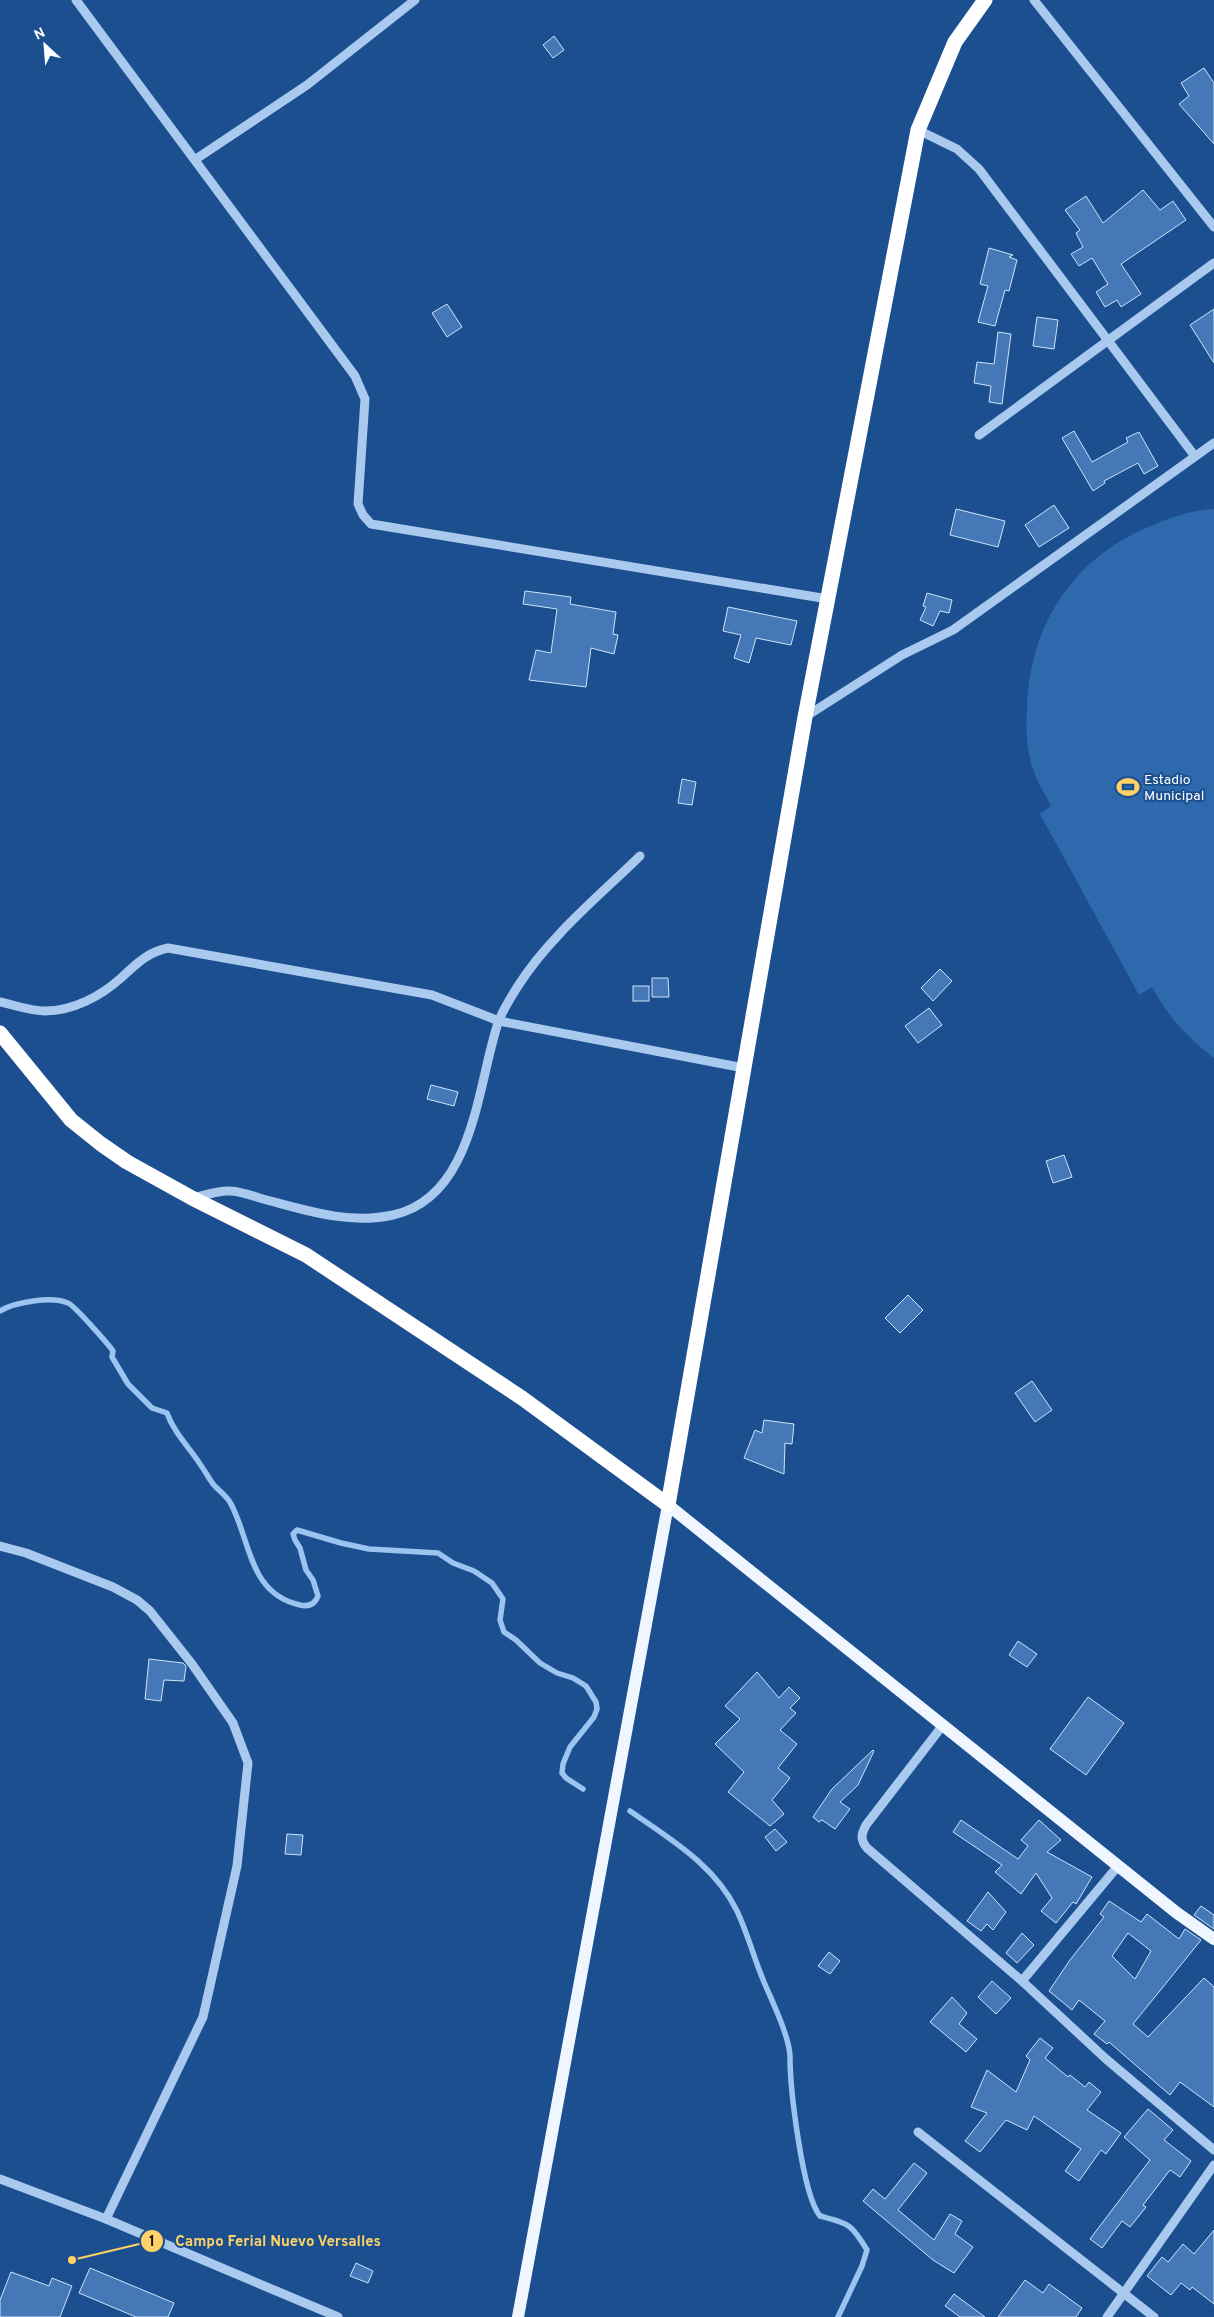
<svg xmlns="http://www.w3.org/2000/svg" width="1214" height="2317" viewBox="0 0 1214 2317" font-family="Overpass,sans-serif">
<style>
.green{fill:#2e69ad}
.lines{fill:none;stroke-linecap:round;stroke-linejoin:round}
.stream{stroke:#9cc4f0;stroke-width:5.5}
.building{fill:#4478b7;stroke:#cfe3fa;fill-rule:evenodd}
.minor{stroke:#a9c9ee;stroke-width:9}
.major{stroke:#f0f6ff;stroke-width:12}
.highway{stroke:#fff;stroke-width:15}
.labels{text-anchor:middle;stroke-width:4;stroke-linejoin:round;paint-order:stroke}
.poi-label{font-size:14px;fill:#fff;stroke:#1b4f8f;text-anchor:start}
.leader{fill:none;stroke:#ffd166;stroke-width:2}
.callout-dot{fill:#ffd166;stroke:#1b4f8f;stroke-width:2}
.mark-label{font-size:15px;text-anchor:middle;font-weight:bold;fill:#111}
.callout-label{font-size:15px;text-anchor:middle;font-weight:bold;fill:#ffd166;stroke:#1b4f8f;stroke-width:4;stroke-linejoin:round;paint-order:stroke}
</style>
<rect width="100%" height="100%" fill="#1b4f8f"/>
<path class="green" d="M1214,509V1058C1186,1036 1169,1018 1152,987L1139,995L1040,814L1051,806C1045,794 1037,782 1033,769C1026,751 1026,727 1027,708C1030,626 1071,560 1148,527C1169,518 1191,510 1214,509Z"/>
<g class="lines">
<g class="stream">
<path d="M0,1311C15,1302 51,1296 68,1303C74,1305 108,1344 113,1351L112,1357L128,1384L152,1408L167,1413C174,1433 189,1447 200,1464C205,1471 208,1477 213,1484C218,1490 227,1496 231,1504C251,1542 249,1594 300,1605C309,1607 315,1604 318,1596L313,1580L306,1570L300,1548L295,1540L293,1534L297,1530L341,1543L369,1549L438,1553L453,1563L474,1571L492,1583L503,1599L500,1620L504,1632L516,1640L540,1663L557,1673L573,1678L586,1686L596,1702L597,1709L594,1717L570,1747L563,1764L562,1773L566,1778L583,1789"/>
<path d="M630,1811C670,1839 715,1865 737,1911C748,1934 754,1959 764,1982C772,2001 790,2038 790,2057C790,2087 802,2194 820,2216C849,2224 851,2223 867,2250L862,2266L838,2317"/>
</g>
</g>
<g class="building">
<polygon points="554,36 564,50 553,58 543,45"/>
<polygon points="1204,68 1214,83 1214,144 1179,104 1189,96 1181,83"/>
<polygon points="1143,190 1160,210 1173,201 1186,220 1121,264 1141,294 1121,307 1117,300 1105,307 1096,292 1108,284 1092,258 1079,266 1071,254 1083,247 1076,233 1080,230 1065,210 1086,196 1103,223"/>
<polygon points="989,248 1013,255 1009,257 1017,260 1009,291 1005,290 995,326 978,322 988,286 980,284"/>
<polygon points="447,304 462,327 447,337 432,313"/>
<polygon points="1214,309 1214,363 1190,325"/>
<polygon points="1037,317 1058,320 1054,349 1033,346"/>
<polygon points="998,332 1011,334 1002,404 989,402 991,386 974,383 977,362 994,364"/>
<polygon points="1074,431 1092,462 1128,442 1126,438 1139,432 1158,466 1144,474 1138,463 1104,481 1105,483 1093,491 1062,438"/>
<polygon points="1054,505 1069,528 1039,547 1025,525"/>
<polygon points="956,509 1005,521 998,547 950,535"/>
<polygon points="525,591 571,597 570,604 616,612 613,634 618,635 614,654 591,648 586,687 529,680 536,650 551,653 557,609 523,604"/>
<polygon points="927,593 952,600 949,613 940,611 933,626 920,620 926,607 923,606"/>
<polygon points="728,607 797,621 791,645 756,638 749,663 734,658 741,635 723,631"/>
<polygon points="682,779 696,782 692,805 678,803"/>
<polygon points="940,969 952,981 933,1001 921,988"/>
<polygon points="652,978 668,978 669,997 652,997"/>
<rect x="633" y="986" width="16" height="15"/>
<polygon points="929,1008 942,1025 918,1043 905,1026"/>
<polygon points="431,1085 458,1092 454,1106 427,1099"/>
<polygon points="1064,1155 1072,1177 1053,1183 1046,1161"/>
<polygon points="908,1295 923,1310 900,1333 885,1318"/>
<polygon points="1032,1381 1052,1410 1035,1422 1015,1393"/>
<polygon points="764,1420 794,1424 792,1444 785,1443 784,1474 744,1458 755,1430 762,1433"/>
<polygon points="1018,1641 1037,1654 1027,1667 1009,1655"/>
<polygon points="149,1659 183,1663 186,1666 184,1681 164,1680 161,1701 145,1699"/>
<polygon points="757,1672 779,1698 789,1687 800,1698 790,1708 796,1713 780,1730 797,1744 778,1768 790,1778 772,1800 784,1814 770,1826 728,1792 744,1772 715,1744 740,1719 725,1706"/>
<polygon points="1088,1697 1124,1723 1086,1775 1050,1749"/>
<polygon points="873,1750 874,1751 858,1785 840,1802 850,1809 835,1829 822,1820 819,1822 813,1817 832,1789"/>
<polygon points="961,1820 1018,1859 1028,1846 1021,1840 1039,1820 1061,1840 1047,1852 1092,1877 1076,1904 1073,1902 1056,1923 1041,1911 1052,1898 1036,1873 1021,1894 995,1872 1002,1865 953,1832"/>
<polygon points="775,1829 787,1842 776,1851 765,1837"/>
<polygon points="287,1834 303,1835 301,1855 285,1854"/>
<polygon points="988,1892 1006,1912 993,1930 987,1924 981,1931 967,1921"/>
<path d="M1109,1901L1141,1922L1147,1914L1179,1939L1185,1929L1201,1940L1133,2024L1148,2037L1204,1978L1214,1987V2107L1180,2082L1170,2095L1109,2042L1107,2044L1094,2034L1105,2021L1079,2000L1072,2010L1049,1991L1070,1960L1104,1917L1100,1914ZM1128,1933L1151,1951L1135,1979L1112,1956Z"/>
<polygon points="1201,1906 1214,1915 1214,1929 1194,1915"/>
<polygon points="1022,1933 1034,1945 1017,1963 1006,1953"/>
<polygon points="829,1952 840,1961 830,1974 818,1966"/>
<polygon points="992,1981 1011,1998 996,2014 978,1997"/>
<polygon points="952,1997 967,2013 959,2024 977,2039 966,2052 930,2022"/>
<polygon points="1040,2038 1053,2048 1045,2058 1068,2077 1070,2075 1085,2087 1089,2082 1101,2092 1087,2110 1121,2133 1106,2154 1101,2150 1079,2181 1065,2171 1081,2149 1034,2116 1027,2130 1006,2120 980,2152 965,2141 987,2113 971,2107 987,2070 1016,2092 1030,2060 1026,2056"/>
<polygon points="1148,2109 1173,2130 1164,2140 1191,2161 1180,2177 1170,2170 1143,2205 1146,2207 1130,2227 1122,2221 1102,2248 1090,2239 1150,2160 1124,2137"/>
<polygon points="914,2163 927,2173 898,2210 934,2240 950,2214 962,2221 955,2234 973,2247 954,2273 933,2260 863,2201 873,2189 885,2199"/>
<polygon points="1214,2230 1214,2304 1192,2287 1190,2290 1181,2283 1171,2295 1147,2276 1162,2257 1168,2262 1183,2244 1194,2254"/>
<polygon points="356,2263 373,2271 368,2283 350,2276"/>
<polygon points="90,2268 174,2303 168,2317 136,2317 79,2293"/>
<polygon points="11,2272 49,2286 52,2278 72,2286 60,2317 0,2317 0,2300"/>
<polygon points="1025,2280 1043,2293 1049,2284 1082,2308 1076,2317 998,2317"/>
<polygon points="954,2294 985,2317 960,2317 945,2306"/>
</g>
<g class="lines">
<g class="minor">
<polyline points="76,0 355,376 365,399 358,504 363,515 371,524 828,599"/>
<polyline points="1034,0 1214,227"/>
<polyline points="918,130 957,149 979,169 1194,455"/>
<polyline points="196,159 307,85 415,0"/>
<polyline points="979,435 1214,263"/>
<polyline points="805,717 902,655 953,630 1214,443"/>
<path d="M0,1002C14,1005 31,1011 45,1011C73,1011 101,996 121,978C136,964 148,952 168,948L432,995L499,1021L744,1068"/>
<path d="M192,1198C204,1196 218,1190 230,1191C240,1191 253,1196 263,1199C305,1210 349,1225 393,1215C474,1197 477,1086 498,1023C502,1011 511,997 518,986C548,938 599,896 640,856"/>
<polyline points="0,1546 26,1553 113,1587 137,1600 150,1611 192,1664 233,1723 248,1763 237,1866 203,2017 106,2219"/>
<path d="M943,1725L866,1825C861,1835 860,1839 867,1848L1022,1981L1106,2059L1214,2150"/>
<polyline points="1022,1981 1118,1866"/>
<polyline points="918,2132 1154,2317"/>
<polyline points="0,2179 106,2219 338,2317"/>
<polyline points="1107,2317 1214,2165"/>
</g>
<polyline class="major" points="518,2317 668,1505 1177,1913 1214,1939"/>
<polyline class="highway" points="0,1033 71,1120 101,1144 127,1162 192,1198 306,1255 522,1398 668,1505 805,717 918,130 955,42 985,0"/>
</g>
<defs>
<symbol id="stadium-bare" viewBox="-9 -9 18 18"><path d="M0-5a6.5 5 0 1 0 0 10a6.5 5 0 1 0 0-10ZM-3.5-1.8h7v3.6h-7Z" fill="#ffd166" stroke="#1b4f8f" stroke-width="2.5" paint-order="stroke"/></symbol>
</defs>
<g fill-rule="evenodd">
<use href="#stadium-bare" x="1112" y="771" width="32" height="32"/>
</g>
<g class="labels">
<g class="poi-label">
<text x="1144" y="784">Estadio<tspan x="1144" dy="16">Municipal</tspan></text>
</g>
</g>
<path class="leader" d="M72 2260L152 2241"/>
<g class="callout-dot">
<circle cx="72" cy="2260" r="5"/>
<circle cx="152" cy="2241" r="12"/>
</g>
<g class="mark-label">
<text x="152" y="2246">1</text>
</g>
<g class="callout-label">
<text x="278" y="2246">Campo Ferial Nuevo Versalles</text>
</g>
<g transform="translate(45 45) rotate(334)" stroke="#1b4f8f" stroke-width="4" paint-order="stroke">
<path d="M0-4L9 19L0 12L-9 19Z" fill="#ffffff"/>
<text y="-8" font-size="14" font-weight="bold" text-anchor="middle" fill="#ffffff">N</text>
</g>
</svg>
